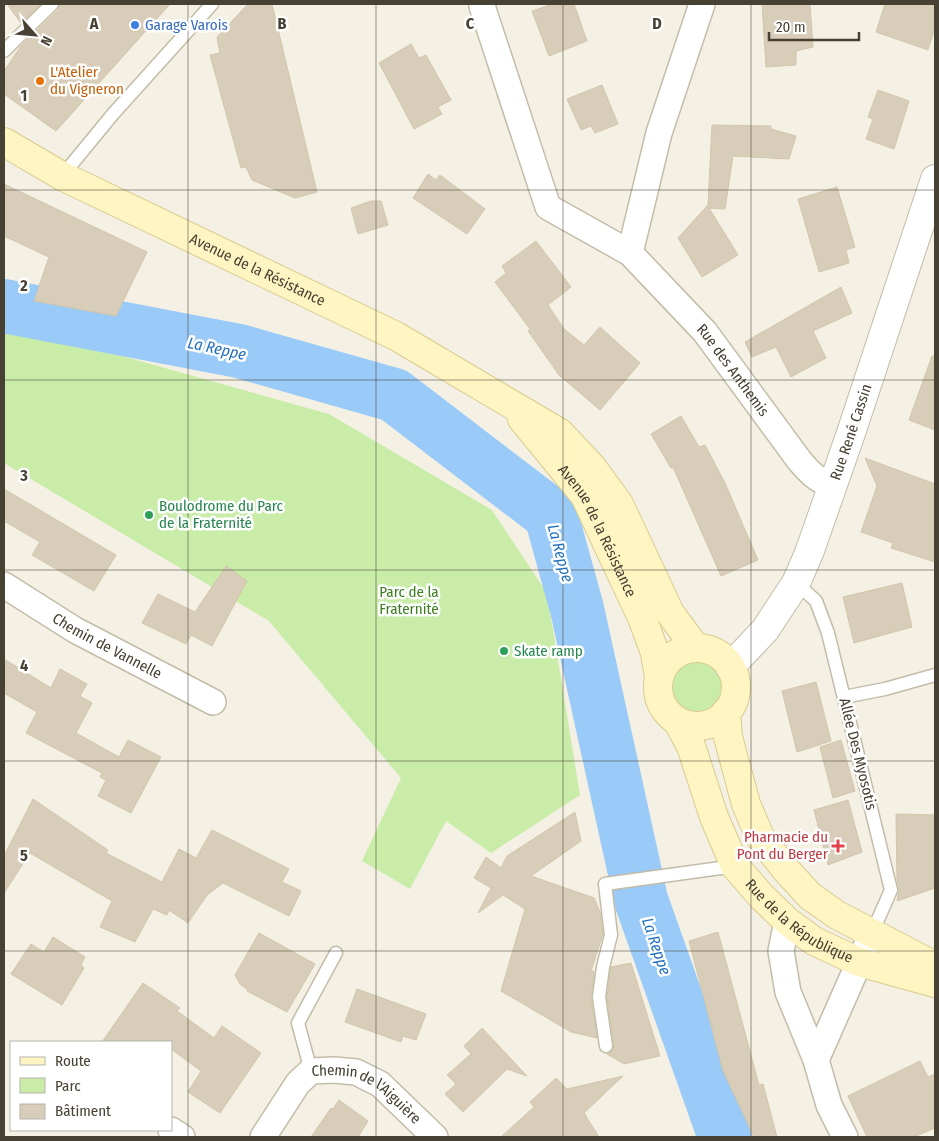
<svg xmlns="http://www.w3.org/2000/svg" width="939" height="1141" viewBox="0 0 939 1141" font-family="'Fira Sans Condensed',sans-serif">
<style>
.green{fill:#c9eda8}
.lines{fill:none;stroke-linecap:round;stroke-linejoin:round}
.river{stroke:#99caf8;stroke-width:54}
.building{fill:#d7cdb8;stroke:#d2c6aa}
.service-casing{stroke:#c3bca8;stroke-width:15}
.minor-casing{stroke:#c3bca8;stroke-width:28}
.tertiary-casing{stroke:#c3bca8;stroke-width:30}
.secondary-casing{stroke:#d9cb8e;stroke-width:30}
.service{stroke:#fff;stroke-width:12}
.minor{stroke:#fff;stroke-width:25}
.tertiary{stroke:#fff;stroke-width:28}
.secondary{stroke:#fff5c3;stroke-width:28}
.grid{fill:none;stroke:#474133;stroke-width:1;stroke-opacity:0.55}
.shop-dot{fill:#3f7fe0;stroke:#fff;stroke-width:2}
.food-dot{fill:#e8710a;stroke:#fff;stroke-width:2}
.leisure-dot{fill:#2e9e5b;stroke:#fff;stroke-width:2}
.health-dot{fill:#e0444e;stroke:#fff;stroke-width:2}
.labels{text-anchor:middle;stroke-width:5;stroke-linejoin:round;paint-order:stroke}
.shop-label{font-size:15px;fill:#366cbe;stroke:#fff;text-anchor:start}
.food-label{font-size:15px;fill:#c56008;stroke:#fff;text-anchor:start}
.street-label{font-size:15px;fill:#474133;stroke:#fff}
.leisure-label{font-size:15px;fill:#27864d;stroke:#fff;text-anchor:start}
.park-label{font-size:15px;fill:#3d7f20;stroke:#fff}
.health-label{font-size:15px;fill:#be3a42;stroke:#fff;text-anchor:end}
.water-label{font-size:16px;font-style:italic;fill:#2170be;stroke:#fff}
.grid-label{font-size:16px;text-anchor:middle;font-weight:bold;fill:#474133;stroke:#fff;stroke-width:5;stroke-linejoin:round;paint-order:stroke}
</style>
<rect width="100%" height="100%" fill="#f4f0e4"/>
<g class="green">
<polygon points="4,323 329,414 492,510 547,593 580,795 491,853 446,821 410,889 362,861 401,778 269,621 4,463"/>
<circle cx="696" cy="687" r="38"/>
</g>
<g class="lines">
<polyline class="river" points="4,306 239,351 394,395 551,515 577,609 641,900 725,1137"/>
</g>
<g class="building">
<polygon points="7,4 41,4 21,23"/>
<polygon points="60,4 170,4 56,131 4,94 4,71 21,46 58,10"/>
<polygon points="248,4 272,4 317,192 295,198 252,180 246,167 241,168 210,55 220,53 217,37"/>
<polygon points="553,4 574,4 587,41 549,56 532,11"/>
<polygon points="762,4 810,4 813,47 796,51 796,65 766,67"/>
<polygon points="885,4 935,4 935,28 928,50 876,32"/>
<polygon points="411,44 419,58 426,55 451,100 438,107 442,114 414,129 379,63"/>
<polygon points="602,85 618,124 595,133 591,126 581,130 567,99"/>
<polygon points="878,90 909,101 894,149 866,139 873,119 868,117"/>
<polygon points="712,125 771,126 771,129 796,136 789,159 733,156 725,209 709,208 738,255 702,277 678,238 708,205"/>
<polygon points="428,174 436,180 440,175 485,209 467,234 413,198"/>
<polygon points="4,184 147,252 116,316 34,301 49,257 4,236"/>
<polygon points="837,187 855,247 846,250 849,263 819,272 798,199"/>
<polygon points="371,201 381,201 388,225 358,234 351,208"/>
<polygon points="536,241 571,287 548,305 564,329 584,345 600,327 640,363 600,410 559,375 528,331 530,329 495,282 506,273 502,266"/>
<polygon points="841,287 852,313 813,331 826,358 791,377 776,347 752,357 745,342"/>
<polygon points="932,356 935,356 935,430 909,420"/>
<polygon points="681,416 699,447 705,445 725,483 758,560 721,576 673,467 671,468 651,434"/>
<polygon points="865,458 935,484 935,562 891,548 893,543 861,532 877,486"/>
<polygon points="4,489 116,555 94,591 32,555 40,542 4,521"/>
<polygon points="226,566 247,581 212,646 191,635 186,644 142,623 158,594 195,612"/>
<polygon points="902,583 912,627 854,643 843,597"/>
<polygon points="4,659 51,688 60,669 87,684 80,696 92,703 76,733 119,757 128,740 161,757 131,813 98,796 106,780 100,777 102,773 26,733 37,712 4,693"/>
<polygon points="816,682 831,741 797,752 782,691"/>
<polygon points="841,740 855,791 833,798 820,747"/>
<polygon points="33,799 108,850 106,853 162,882 179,849 196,858 212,830 289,869 282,882 301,891 289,916 223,883 207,895 188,923 169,910 167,915 153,909 135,942 100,927 112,901 30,853 4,893 4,856"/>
<polygon points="848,800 862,852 828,865 814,810"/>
<polygon points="575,812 581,841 531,876 594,898 600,912 603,934 591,971 594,971 591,998 597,1038 571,1032 501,991 525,909 503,895 478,913 491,888 474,878 486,857 501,868 507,856"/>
<polygon points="896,814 935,815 935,888 897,901 899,889 897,879"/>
<polygon points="718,932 759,1085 763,1084 777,1137 754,1137 723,1071 689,941"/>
<polygon points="259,933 315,964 287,1012 247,991 248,990 240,984 235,975"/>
<polygon points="53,937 85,957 81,965 84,968 62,1005 11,974 31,944 44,952"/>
<polygon points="631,963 660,1056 624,1064 607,1054 611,1052 614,1045 607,997 611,967"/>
<polygon points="143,983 180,1008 177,1011 214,1038 222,1026 261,1053 220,1113 188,1092 201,1071 171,1049 171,1042 102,1042"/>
<polygon points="357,989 426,1014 416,1040 403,1036 401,1042 345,1022"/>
<polygon points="482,1028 527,1076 507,1069 463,1112 445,1094 456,1084 447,1075 471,1054 464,1046"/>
<polygon points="920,1061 928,1077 935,1074 935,1128 914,1137 867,1137 848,1096"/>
<polygon points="623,1076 584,1113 599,1137 501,1137 534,1107 530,1102 556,1078 567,1089"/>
<polygon points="339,1100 368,1121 358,1137 311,1137 331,1108 333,1109"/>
</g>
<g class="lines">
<defs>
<g id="service">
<polyline points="4,51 52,4"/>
<polyline points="62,176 113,114 212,4"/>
<polyline points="796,583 816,601 828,633 891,890 872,933"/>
<polyline points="844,697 885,689 935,675"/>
<polyline points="606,1046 599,997 603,967 611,935 605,884 735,866"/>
<polyline points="311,1071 298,1023 336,953"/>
</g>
<g id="minor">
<path id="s1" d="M483,4L482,6L548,207L630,253L705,332L799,460C810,473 816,480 833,485"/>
<polyline points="630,253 659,133 702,4"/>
<path id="s2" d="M4,585L75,630L213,702"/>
<polyline points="787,921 781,951 788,992 816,1060 829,1105 845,1137"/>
<polyline points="816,1060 872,933"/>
<polyline points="171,1130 182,1137"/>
<path id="s3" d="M263,1137L298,1083L311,1071L334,1070L356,1072L380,1084L435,1137"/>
</g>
<g id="tertiary">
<path id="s4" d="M730,667L765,630L796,583L809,553L850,436L935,179"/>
</g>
<g id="secondary">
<path id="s5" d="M4,142L62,176L396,336L560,433L592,467L619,504L670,613L696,648"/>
<path id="s6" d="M522,419L585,496L643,620L655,653L659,677"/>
<circle cx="697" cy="687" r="39"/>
<polyline points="726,712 728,737 746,804 760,837 787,871 810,896 837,915 935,966"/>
<path id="s7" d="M678,722L691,746L714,817L735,866L762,897L787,921L814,941L859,962L935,983"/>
</g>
</defs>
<use href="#service" class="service-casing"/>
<use href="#minor" class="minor-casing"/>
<use href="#tertiary" class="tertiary-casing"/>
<use href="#secondary" class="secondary-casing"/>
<use href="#service" class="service"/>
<use href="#minor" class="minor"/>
<use href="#tertiary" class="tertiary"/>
<use href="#secondary" class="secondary"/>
</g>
<path class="grid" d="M188,4V1137M376,4V1137M563,4V1137M751,4V1137M4,190H935M4,380H935M4,570H935M4,761H935M4,951H935"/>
<circle class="shop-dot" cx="135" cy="25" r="5"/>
<circle class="food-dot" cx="40" cy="81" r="5"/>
<g class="leisure-dot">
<circle cx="149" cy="515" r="5"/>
<circle cx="504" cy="651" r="5"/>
</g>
<path class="health-dot" d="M835.5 838.5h5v5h5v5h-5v5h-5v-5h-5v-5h5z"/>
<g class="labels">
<g class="shop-label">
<text x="145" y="30">Garage Varois</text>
</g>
<g class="food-label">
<text x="50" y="77">L'Atelier<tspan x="50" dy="17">du Vigneron</tspan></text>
</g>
<g class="street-label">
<text dy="5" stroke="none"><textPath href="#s5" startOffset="284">Avenue de la Résistance</textPath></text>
<text dy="5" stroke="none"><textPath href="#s1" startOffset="464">Rue des Anthemis</textPath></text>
<text dy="5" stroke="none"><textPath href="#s4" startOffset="268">Rue René Cassin</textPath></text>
<text dy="5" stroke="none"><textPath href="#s6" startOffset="136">Avenue de la Résistance</textPath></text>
<text dy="5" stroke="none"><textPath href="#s2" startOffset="120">Chemin de Vannelle</textPath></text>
<text transform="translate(858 754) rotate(76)" y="5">Allée Des Myosotis</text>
<text dy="5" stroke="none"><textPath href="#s7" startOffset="241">Rue de la République</textPath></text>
<text dy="5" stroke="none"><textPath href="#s3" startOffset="145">Chemin de l'Aiguière</textPath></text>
</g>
<g class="leisure-label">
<text x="159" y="511">Boulodrome du Parc<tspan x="159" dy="17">de la Fraternité</tspan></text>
<text x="514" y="656">Skate ramp</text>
</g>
<g class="park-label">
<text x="409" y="597">Parc de la<tspan x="409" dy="17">Fraternité</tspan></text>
</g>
<g class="health-label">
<text x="828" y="842">Pharmacie du<tspan x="828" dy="17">Pont du Berger</tspan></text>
</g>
<g class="water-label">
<text transform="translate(217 348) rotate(12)" y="6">La Reppe</text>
<text transform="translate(561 553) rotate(75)" y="6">La Reppe</text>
<text transform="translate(657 946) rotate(71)" y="6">La Reppe</text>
</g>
</g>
<g class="grid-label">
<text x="94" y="29">A</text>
<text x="282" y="29">B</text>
<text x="470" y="29">C</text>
<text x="657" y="29">D</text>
<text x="24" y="101">1</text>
<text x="24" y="291">2</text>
<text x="24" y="481">3</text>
<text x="24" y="671">4</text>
<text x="24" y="861">5</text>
</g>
<rect width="939" height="1141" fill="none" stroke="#474133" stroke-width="10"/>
<rect x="10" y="1041" width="162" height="90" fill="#ffffff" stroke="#b5b3ad"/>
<rect x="20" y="1057" width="25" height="8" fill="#fff5c3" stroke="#b5b3ad"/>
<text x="55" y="1066" font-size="15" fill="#474133">Route</text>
<rect x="20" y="1078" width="25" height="15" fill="#c9eda8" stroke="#b5b3ad"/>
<text x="55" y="1091" font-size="15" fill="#474133">Parc</text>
<rect x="20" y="1104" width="25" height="15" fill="#d7cdb8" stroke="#b5b3ad"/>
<text x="55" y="1116" font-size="15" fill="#474133">Bâtiment</text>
<g transform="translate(35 35) rotate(117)" stroke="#ffffff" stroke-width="4" paint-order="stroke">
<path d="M0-4L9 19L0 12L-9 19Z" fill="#474133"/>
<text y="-8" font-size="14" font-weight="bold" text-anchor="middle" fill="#474133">N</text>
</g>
<path d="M769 32v8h90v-8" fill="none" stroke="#474133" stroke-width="2.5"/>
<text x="776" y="32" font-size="15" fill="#474133" stroke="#ffffff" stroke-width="4" paint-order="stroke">20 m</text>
</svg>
